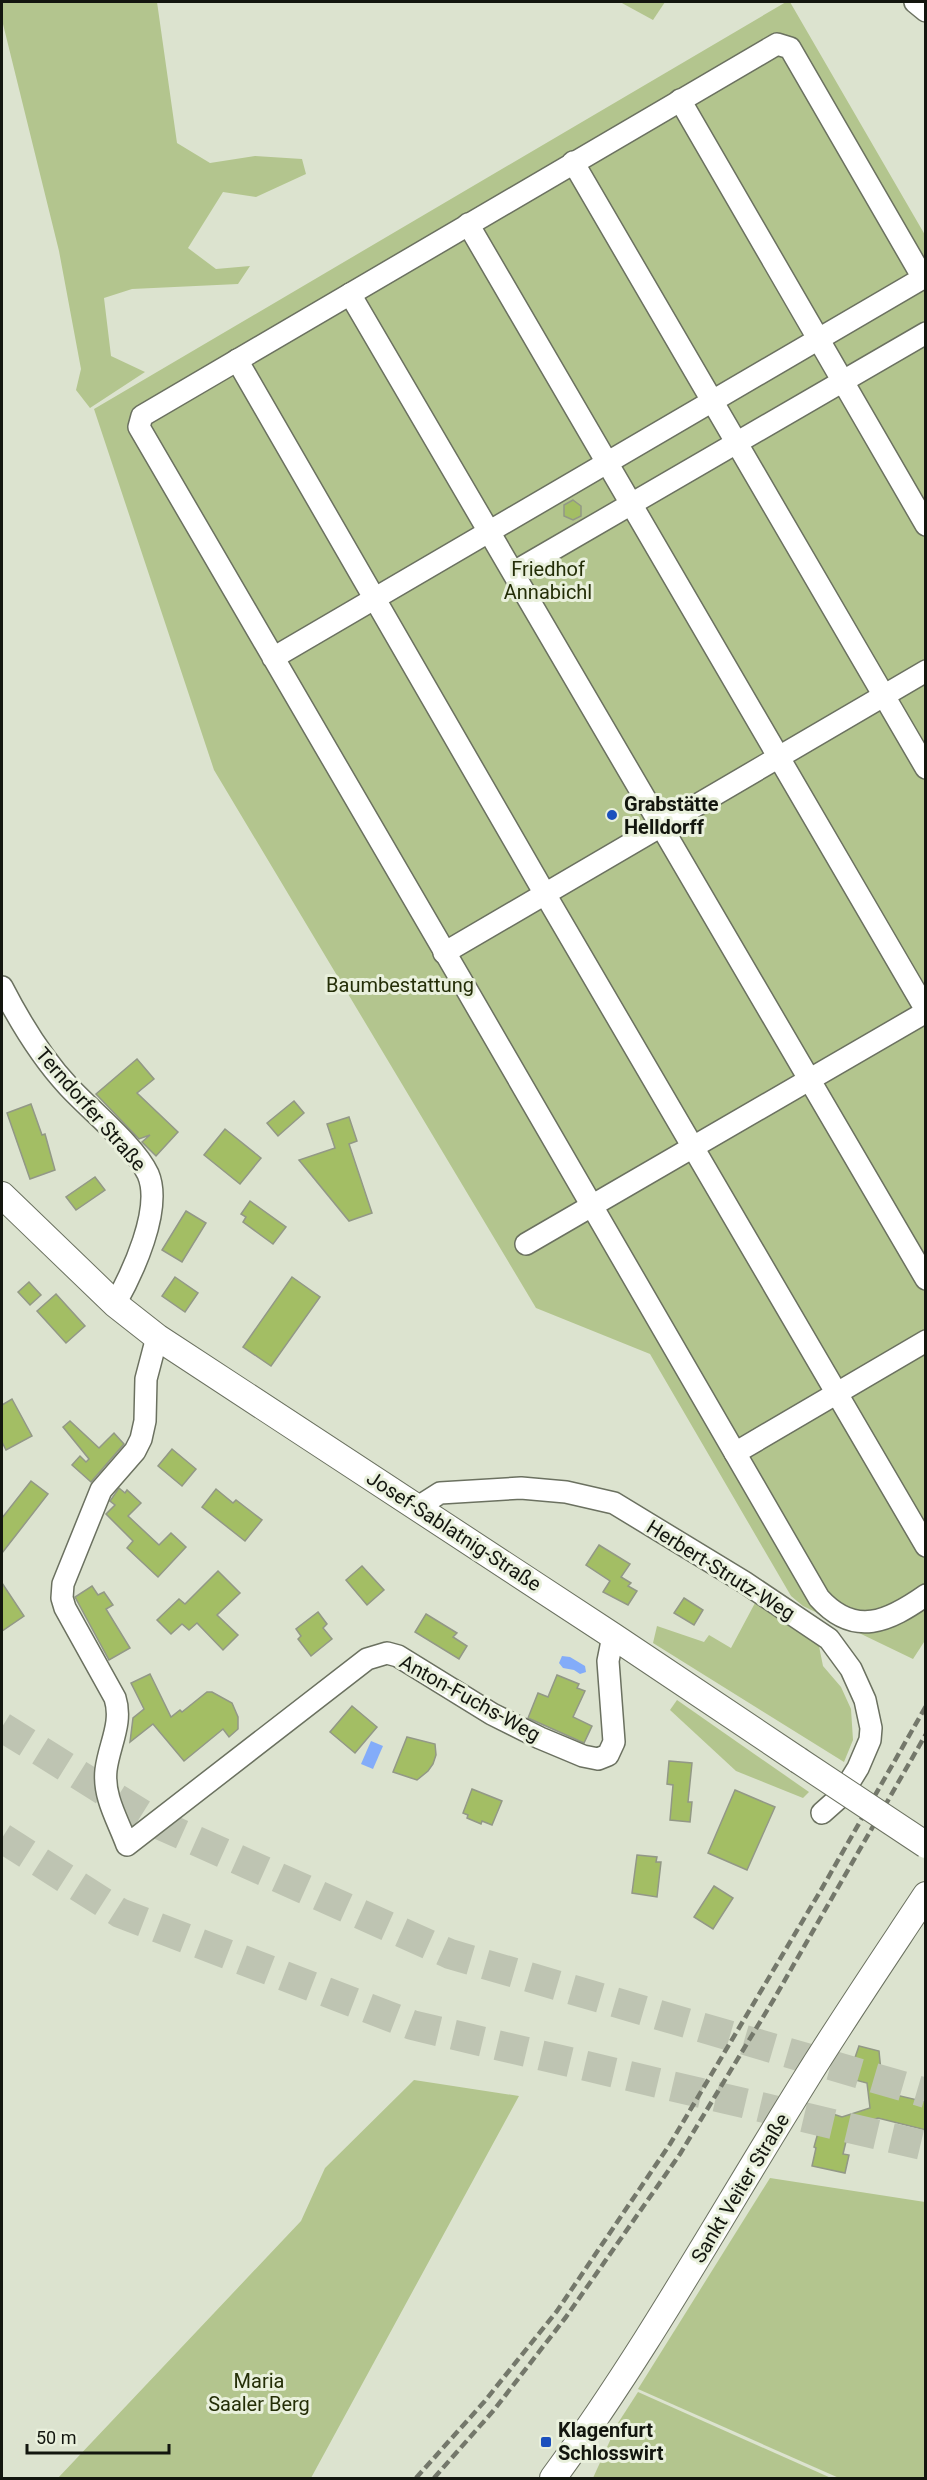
<svg xmlns="http://www.w3.org/2000/svg" width="927" height="2480" viewBox="0 0 927 2480" font-family="Roboto,sans-serif">
<style>
.green{fill:#b3c58e}
.water{fill:#83acf9}
.building{fill:#a3be64;stroke:#929886;stroke-width:1.5}
.lines{fill:none;stroke-linecap:round;stroke-linejoin:round}
.highway-tunnel{stroke:#bec4b2;stroke-width:30;stroke-dasharray:30 15;stroke-linecap:butt}
.minor-casing{stroke:#6b7160;stroke-width:24}
.major-casing{stroke:#6b7160;stroke-width:28}
.minor{stroke:#fff;stroke-width:21}
.major{stroke:#fff;stroke-width:26}
.rail{stroke:#74786b;stroke-width:4.5;stroke-dasharray:9 4.5;stroke-linecap:butt}
.major-bridge-casing{stroke:#6b7160;stroke-width:28;stroke-linecap:butt}
.major-bridge{stroke:#fff;stroke-width:26}
.poi-dot{fill:#1b50bd;stroke:#e9f0dc;stroke-width:2}
.labels{text-anchor:middle;stroke-width:6;stroke-linejoin:round;paint-order:stroke}
.park-label{font-size:20px;fill:#242e07;stroke:#e9f0dc}
.poi-label{font-size:20px;font-weight:bold;fill:#13160f;stroke:#e9f0dc;text-anchor:start}
.street-label{font-size:20px;fill:#13160f;stroke:#e9f0dc}
</style>
<rect width="100%" height="100%" fill="#dce3cf"/>
<g class="green">
<polygon points="2,2 157,2 177,143 210,163 255,156 302,159 306,174 256,197 223,192 188,248 216,269 250,266 238,284 132,289 104,298 111,356 145,372 90,408 76,390 81,369 59,251 2,20"/>
<polygon points="620,2 665,2 653,20"/>
<polygon points="786,2 790,2 925,235 926,1639 913,1659 803,1606 791,1596 650,1354 536,1308 214,770 94,409"/>
<polygon points="755,1603 819,1646 823,1666 841,1687 851,1709 853,1740 844,1762 653,1643 657,1626 704,1642 709,1635 731,1648"/>
<polygon points="677,1700 809,1792 803,1798 736,1771 670,1710"/>
<polygon points="414,2080 519,2096 311,2478 58,2478 301,2221 325,2168"/>
<polygon points="770,2178 925,2202 925,2478 839,2478 638,2389"/>
<polygon points="638,2392 831,2478 593,2478 618,2423"/>
</g>
<g class="water">
<polygon points="562,1656 570,1657 585,1666 586,1672 580,1674 574,1670 563,1668 559,1663"/>
<polygon points="371,1741 383,1746 373,1769 361,1764"/>
</g>
<g class="building">
<polygon points="573,500 581,506 581,516 573,520 564,516 564,505"/>
<polygon points="137,1059 154,1079 137,1093 178,1132 156,1156 142,1142 150,1135 139,1139 96,1094"/>
<polygon points="294,1101 304,1113 278,1136 267,1123"/>
<polygon points="31,1104 42,1135 45,1134 55,1170 30,1179 7,1113"/>
<polygon points="349,1117 357,1141 349,1144 372,1213 349,1221 299,1160 335,1148 327,1124"/>
<polygon points="225,1129 261,1158 240,1184 204,1155"/>
<polygon points="95,1177 105,1190 76,1210 66,1197"/>
<polygon points="250,1201 286,1227 273,1244 243,1222 246,1217 241,1214"/>
<polygon points="186,1211 206,1223 182,1262 162,1250"/>
<polygon points="175,1277 198,1293 185,1312 162,1296"/>
<polygon points="292,1277 320,1297 271,1366 243,1347"/>
<polygon points="29,1282 41,1295 30,1305 18,1292"/>
<polygon points="56,1294 85,1326 66,1343 37,1311"/>
<polygon points="12,1399 32,1436 6,1450 2,1442 2,1405"/>
<polygon points="70,1421 99,1448 114,1433 124,1444 91,1482 72,1465 80,1456 86,1462 89,1459 63,1427"/>
<polygon points="172,1449 196,1469 182,1486 158,1466"/>
<polygon points="31,1481 48,1494 2,1553 2,1518"/>
<polygon points="119,1488 125,1493 127,1490 141,1503 128,1516 159,1545 171,1533 186,1547 158,1577 127,1548 133,1541 106,1514 115,1505 110,1501"/>
<polygon points="216,1489 233,1503 236,1500 262,1520 245,1541 202,1507"/>
<polygon points="599,1545 630,1564 621,1577 631,1583 628,1586 637,1591 628,1605 603,1592 610,1581 586,1565"/>
<polygon points="362,1566 384,1590 367,1605 346,1580"/>
<polygon points="218,1571 240,1593 217,1615 238,1635 223,1650 197,1623 189,1630 182,1624 171,1634 157,1620 179,1599 185,1604"/>
<polygon points="2,1583 24,1616 2,1631"/>
<polygon points="92,1586 98,1595 104,1592 113,1605 106,1609 130,1648 109,1660 75,1597"/>
<polygon points="684,1598 703,1610 694,1625 674,1613"/>
<polygon points="318,1612 327,1624 323,1628 332,1639 311,1656 298,1639 301,1636 296,1629"/>
<polygon points="426,1614 457,1633 453,1637 467,1646 459,1659 415,1632"/>
<polygon points="150,1674 171,1717 180,1710 182,1712 207,1692 212,1692 232,1703 238,1717 238,1729 229,1737 223,1729 184,1761 153,1724 130,1742 133,1718 144,1709 131,1683"/>
<polygon points="557,1675 579,1684 577,1688 585,1691 573,1717 592,1726 584,1743 528,1718 538,1693 548,1697"/>
<polygon points="352,1706 377,1727 355,1753 330,1732"/>
<polygon points="407,1737 435,1744 436,1755 433,1764 428,1771 417,1780 393,1772"/>
<polygon points="669,1761 692,1763 688,1802 692,1802 690,1822 670,1820 673,1785 667,1784"/>
<polygon points="472,1789 502,1801 492,1825 482,1821 481,1824 467,1818 468,1815 463,1813"/>
<polygon points="735,1790 775,1807 747,1870 708,1853"/>
<polygon points="637,1855 657,1857 656,1862 661,1862 657,1897 632,1893"/>
<polygon points="714,1886 733,1898 713,1929 694,1917"/>
<polygon points="859,2046 879,2051 883,2092 926,2102 926,2130 878,2118 849,2129 843,2154 849,2155 845,2173 812,2166 816,2148 814,2147 824,2111 842,2117 870,2108 867,2083 848,2078"/>
</g>
<g class="lines">
<g class="highway-tunnel">
<polyline points="2,1727 156,1823 450,1954 926,2093"/>
<polyline points="2,1838 120,1913 412,2025 926,2146"/>
</g>
<defs>
<g id="minor">
<polyline points="915,2 926,11"/>
<polyline points="680,100 926,525"/>
<polyline points="573,162 926,768"/>
<polyline points="468,224 926,1010"/>
<polyline points="350,294 926,1279"/>
<polyline points="237,360 545,894 926,1546"/>
<polyline points="514,572 926,333"/>
<path d="M273,658L923,278L790,48L777,44L142,416L139,427C367,816 593,1208 819,1598C855,1638 889,1621 926,1595"/>
<polyline points="444,953 926,671"/>
<path d="M2,987C20,1022 41,1057 68,1086C91,1111 134,1145 148,1174C163,1209 132,1274 115,1304"/>
<polyline points="526,1244 926,1012"/>
<path d="M157,1337L146,1379L145,1421L141,1439L135,1451L101,1490L63,1584L62,1598L65,1608L115,1698C123,1723 109,1745 106,1770C103,1797 118,1820 127,1845L367,1659L387,1653L398,1656L492,1714L540,1738L583,1756L598,1759L608,1755L614,1742L608,1661L613,1636"/>
<polyline points="735,1453 926,1341"/>
<polyline points="418,1507 440,1493 521,1488 566,1492 614,1503 744,1582 829,1639 851,1669 865,1700 871,1728 870,1740 858,1768 840,1797 822,1813"/>
</g>
<g id="major">
<polyline points="2,1195 115,1304 157,1337 613,1636 798,1760"/>
<path d="M553,2478C646,2351 721,2215 804,2082C843,2019 885,1957 926,1895"/>
</g>
</defs>
<use href="#minor" class="minor-casing"/>
<use href="#major" class="major-casing"/>
<use href="#minor" class="minor"/>
<use href="#major" class="major"/>
<g class="rail">
<polyline points="416,2478 484,2402 557,2311 670,2144 821,1890 926,1706"/>
<polyline points="434,2478 494,2410 566,2317 680,2154 774,1999 926,1734"/>
</g>
<defs>
<polyline id="major-bridge" points="798,1760 926,1845"/>
</defs>
<use href="#major-bridge" class="major-bridge-casing"/>
<use href="#major-bridge" class="major-bridge"/>
</g>
<g class="poi-dot">
<circle cx="612" cy="815" r="6"/>
<rect x="540" y="2436" width="12" height="12" rx="3"/>
</g>
<g class="labels">
<g class="park-label">
<text x="548" y="576">Friedhof<tspan x="548" dy="23">Annabichl</tspan></text>
<text x="400" y="992">Baumbestattung</text>
<text x="259" y="2388">Maria<tspan x="259" dy="23">Saaler Berg</tspan></text>
</g>
<g class="poi-label">
<text x="624" y="811">Grabstätte<tspan x="624" dy="23">Helldorff</tspan></text>
<text x="558" y="2437">Klagenfurt<tspan x="558" dy="23">Schlosswirt</tspan></text>
</g>
<g class="street-label">
<text transform="translate(91 1109) rotate(49)" y="7">Terndorfer Straße</text>
<text transform="translate(454 1531) rotate(33)" y="7">Josef-Sablatnig-Straße</text>
<text transform="translate(721 1570) rotate(32)" y="7">Herbert-Strutz-Weg</text>
<text transform="translate(470 1698) rotate(29)" y="7">Anton-Fuchs-Weg</text>
<text transform="translate(740 2188) rotate(-59)" y="7">Sankt Veiter Straße</text>
</g>
</g>
<rect width="927" height="2480" fill="none" stroke="#13160f" stroke-width="6"/>
<path d="M27 2444v9h142v-9" fill="none" stroke="#13160f" stroke-width="3"/>
<text x="36" y="2444" font-size="18" fill="#13160f" stroke="#e9f0dc" stroke-width="4.5" paint-order="stroke">50 m</text>
</svg>
